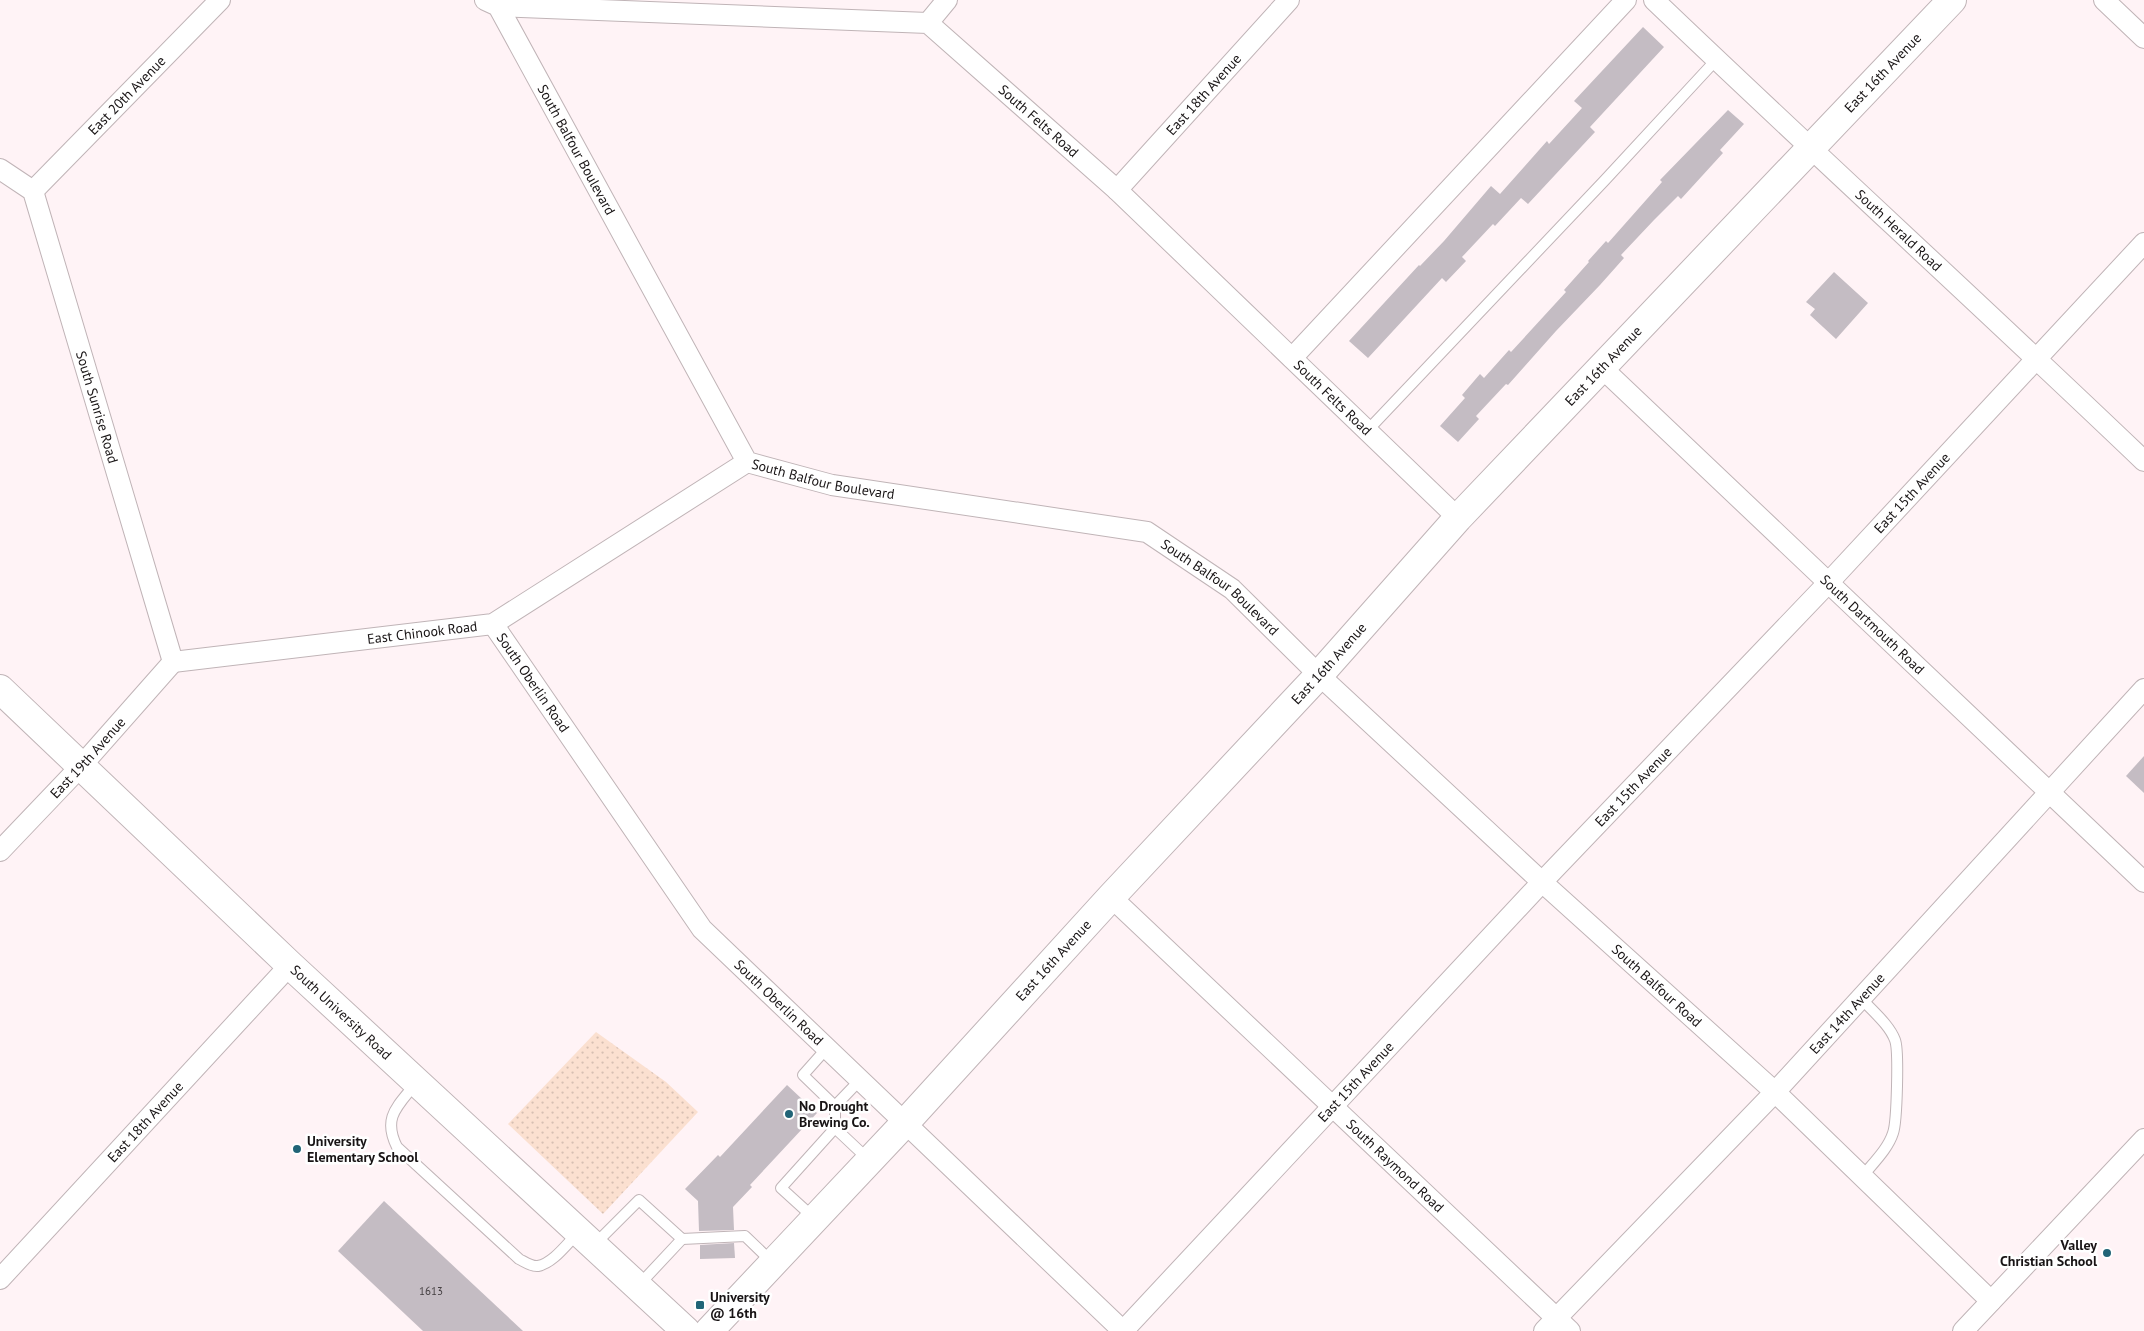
<svg xmlns="http://www.w3.org/2000/svg" width="2144" height="1331" viewBox="0 0 2144 1331" font-family="'PT Sans',sans-serif">
<style>
.grass{fill:url(#grass-dots)}
.building{fill:#c4bcc3}
.lines{fill:none;stroke-linecap:round;stroke-linejoin:round}
.lane-casing{stroke:#c0b4b7;stroke-width:12}
.street-casing{stroke:#c0b4b7;stroke-width:22}
.secondary-casing{stroke:#c0b4b7;stroke-width:30}
.lane{stroke:#fff;stroke-width:10}
.street{stroke:#fff;stroke-width:20}
.secondary{stroke:#fff;stroke-width:28}
.poi-dot{fill:#216477;stroke:#fff;stroke-width:2}
.labels{text-anchor:middle;stroke-width:5;stroke-linejoin:round;paint-order:stroke}
.number-label{font-size:11px;fill:#433e40}
.street-label{font-size:14px;fill:#181415;stroke:#fff}
.poi-label{font-size:14px;font-weight:bold;fill:#181415;stroke:#fff;text-anchor:start}
</style>
<defs>
<pattern id="grass-dots" width="8" height="8" patternUnits="userSpaceOnUse" patternTransform="scale(1.25)"><rect width="8" height="8" fill="#fbe0d0"/><path d="M2 2h.1M6 6h.1" fill="none" stroke="#d6bfb2" stroke-width="1.8" stroke-linecap="round"/></pattern>
</defs>
<rect width="100%" height="100%" fill="#fff3f6"/>
<polygon class="grass" points="596,1032 666,1082 698,1112 603,1214 508,1124"/>
<g class="building">
<polygon points="1643,27 1664,47 1590,127 1595,132 1528,204 1521,198 1495,226 1493,224 1462,257 1466,261 1446,282 1442,278 1368,358 1349,341 1419,265 1420,266 1444,241 1491,186 1500,194 1547,141 1549,144 1582,108 1574,101"/>
<polygon points="1728,110 1744,124 1720,150 1723,153 1681,199 1678,196 1654,220 1621,255 1624,258 1600,285 1556,331 1508,385 1506,384 1476,416 1479,419 1458,442 1440,426 1465,398 1462,395 1480,374 1484,378 1509,350 1511,352 1566,292 1564,290 1589,262 1588,261 1606,241 1608,243 1662,182 1660,180"/>
<polygon points="1834,272 1868,303 1836,339 1810,315 1815,309 1806,302"/>
<polygon points="2144,756 2144,793 2126,776"/>
<polygon points="787,1085 817,1113 750,1185 752,1187 733,1207 734,1230 699,1231 698,1201 685,1189 718,1155 720,1157"/>
<polygon points="384,1201 523,1331 423,1331 338,1251"/>
<polygon points="734,1243 735,1258 700,1259 700,1245"/>
</g>
<g class="lines">
<defs>
<g id="lane">
<polyline points="1367,431 1605,180 1716,60"/>
<path d="M1861,998C1872,1011 1889,1024 1895,1040C1899,1050 1897,1122 1893,1133C1888,1149 1873,1163 1862,1177"/>
<path d="M416,1083C398,1106 382,1117 397,1147L519,1259C525,1262 532,1267 538,1266C554,1263 568,1242 579,1232"/>
<polyline points="835,1106 860,1080"/>
<polyline points="835,1128 869,1160"/>
<polyline points="814,1218 781,1188 835,1128 835,1106 803,1075 827,1048"/>
<polyline points="594,1245 639,1200 682,1239 745,1236 772,1262"/>
<polyline points="638,1286 682,1239"/>
</g>
<g id="street">
<path id="s1" d="M485,0L498,6L747,462L832,485L1147,532L1232,589L1319,675L1542,882L1775,1092L1991,1301"/>
<path id="s2" d="M1654,0C1816,155 1982,306 2144,461"/>
<polyline points="2104,0 2144,38"/>
<path id="s3" d="M498,6L928,23L1117,190L1458,518"/>
<polyline points="928,23 947,0"/>
<path id="s4" d="M0,169L33,191L173,662"/>
<path id="s5" d="M1117,190L1289,0"/>
<path id="s6" d="M33,191L220,0"/>
<polyline points="1292,358 1626,0"/>
<path id="s7" d="M1601,367L2144,882"/>
<path id="s8" d="M493,624L702,929L1123,1331"/>
<path id="s9" d="M173,662L493,624L747,462"/>
<path id="s10" d="M0,851L82,765L173,662"/>
<path id="s11" d="M1111,897L1570,1331"/>
<path id="s12" d="M0,1279L290,965"/>
<path id="s13" d="M1123,1331L1542,882L1829,582L2144,243"/>
<path id="s14" d="M1544,1331L1775,1092L2144,689"/>
<polyline points="1963,1331 2144,1139"/>
</g>
<g id="secondary">
<path id="s15" d="M0,689L290,965L686,1331"/>
<path id="s16" d="M709,1331L905,1123L1111,897L1319,675L1458,518L1952,0"/>
</g>
</defs>
<use href="#lane" class="lane-casing"/>
<use href="#street" class="street-casing"/>
<use href="#secondary" class="secondary-casing"/>
<use href="#lane" class="lane"/>
<use href="#street" class="street"/>
<use href="#secondary" class="secondary"/>
</g>
<g class="poi-dot">
<circle cx="789" cy="1114" r="5"/>
<circle cx="297" cy="1149" r="5"/>
<circle cx="2107" cy="1253" r="5"/>
<rect x="695" y="1300" width="10" height="10" rx="2.5"/>
</g>
<g class="labels">
<g class="number-label">
<text x="431" y="1295">1613</text>
</g>
<g class="street-label">
<text dy="5" stroke="none"><textPath href="#s16" startOffset="1721">East 16th Avenue</textPath></text>
<text dy="5" stroke="none"><textPath href="#s6" startOffset="134">East 20th Avenue</textPath></text>
<text dy="5" stroke="none"><textPath href="#s5" startOffset="129">East 18th Avenue</textPath></text>
<text dy="5" stroke="none"><textPath href="#s3" startOffset="578">South Felts Road</textPath></text>
<text dy="5" stroke="none"><textPath href="#s1" startOffset="178">South Balfour Boulevard</textPath></text>
<text dy="5" stroke="none"><textPath href="#s2" startOffset="336">South Herald Road</textPath></text>
<text dy="5" stroke="none"><textPath href="#s16" startOffset="1316">East 16th Avenue</textPath></text>
<text dy="5" stroke="none"><textPath href="#s3" startOffset="982">South Felts Road</textPath></text>
<text dy="5" stroke="none"><textPath href="#s4" startOffset="265">South Sunrise Road</textPath></text>
<text dy="5" stroke="none"><textPath href="#s1" startOffset="612">South Balfour Boulevard</textPath></text>
<text dy="5" stroke="none"><textPath href="#s13" startOffset="1151">East 15th Avenue</textPath></text>
<text dy="5" stroke="none"><textPath href="#s1" startOffset="1032">South Balfour Boulevard</textPath></text>
<text dy="5" stroke="none"><textPath href="#s7" startOffset="374">South Dartmouth Road</textPath></text>
<text dy="5" stroke="none"><textPath href="#s9" startOffset="251">East Chinook Road</textPath></text>
<text dy="5" stroke="none"><textPath href="#s16" startOffset="911">East 16th Avenue</textPath></text>
<text dy="5" stroke="none"><textPath href="#s8" startOffset="71">South Oberlin Road</textPath></text>
<text dy="5" stroke="none"><textPath href="#s10" startOffset="128">East 19th Avenue</textPath></text>
<text dy="5" stroke="none"><textPath href="#s13" startOffset="746">East 15th Avenue</textPath></text>
<text dy="5" stroke="none"><textPath href="#s16" startOffset="506">East 16th Avenue</textPath></text>
<text dy="5" stroke="none"><textPath href="#s1" startOffset="1624">South Balfour Road</textPath></text>
<text dy="5" stroke="none"><textPath href="#s8" startOffset="476">South Oberlin Road</textPath></text>
<text dy="5" stroke="none"><textPath href="#s15" startOffset="470">South University Road</textPath></text>
<text dy="5" stroke="none"><textPath href="#s14" startOffset="439">East 14th Avenue</textPath></text>
<text dy="5" stroke="none"><textPath href="#s13" startOffset="341">East 15th Avenue</textPath></text>
<text dy="5" stroke="none"><textPath href="#s12" startOffset="214">East 18th Avenue</textPath></text>
<text dy="5" stroke="none"><textPath href="#s11" startOffset="391">South Raymond Road</textPath></text>
</g>
<g class="poi-label">
<text x="799" y="1111">No Drought<tspan x="799" dy="16">Brewing Co.</tspan></text>
<text x="307" y="1146">University<tspan x="307" dy="16">Elementary School</tspan></text>
<text x="2097" y="1250" text-anchor="end">Valley<tspan x="2097" dy="16">Christian School</tspan></text>
<text x="710" y="1302">University<tspan x="710" dy="16">@ 16th</tspan></text>
</g>
</g>
</svg>
